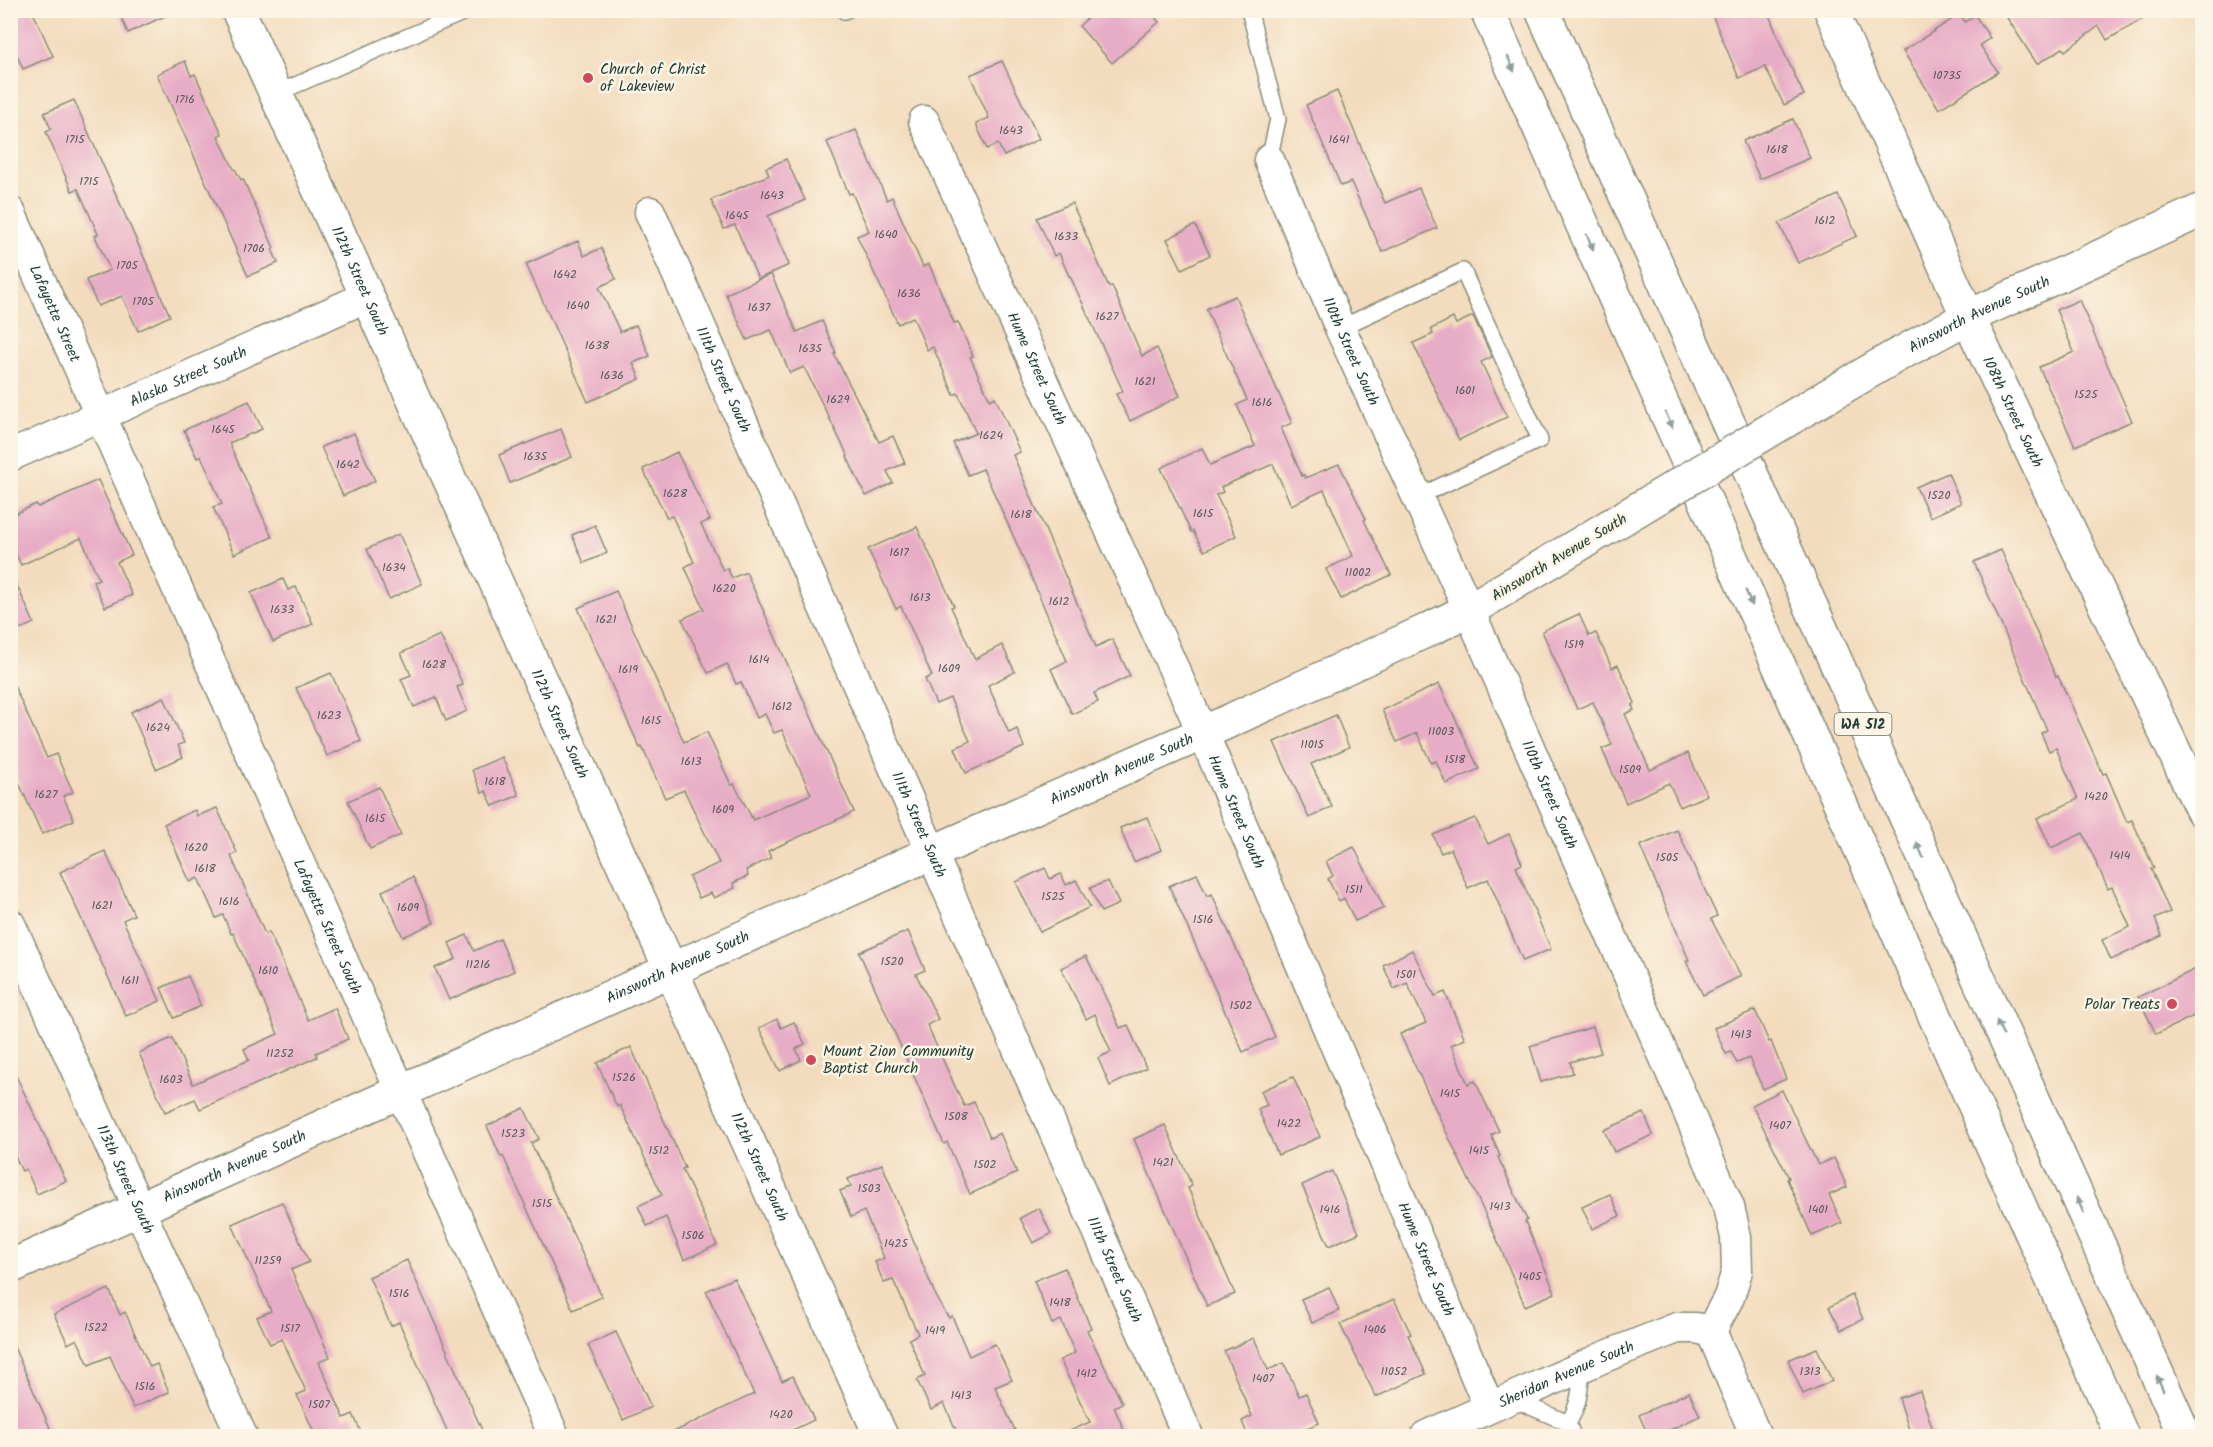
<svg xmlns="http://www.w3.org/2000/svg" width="2213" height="1447" viewBox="0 0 2213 1447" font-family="Kalam,sans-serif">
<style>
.building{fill:#e8adc6}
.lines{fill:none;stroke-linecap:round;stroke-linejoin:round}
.service-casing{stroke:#898c79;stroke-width:18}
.minor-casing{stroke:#898c79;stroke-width:33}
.tertiary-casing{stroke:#898c79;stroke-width:36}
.secondary-casing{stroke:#898c79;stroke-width:36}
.motorway-casing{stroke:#898c79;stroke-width:36}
.service{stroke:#fff;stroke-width:15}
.minor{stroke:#fff;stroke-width:30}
.tertiary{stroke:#fff;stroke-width:33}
.secondary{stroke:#fff;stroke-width:33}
.motorway{stroke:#fff;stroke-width:33}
.tertiary-bridge-casing{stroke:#898c79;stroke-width:36;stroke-linecap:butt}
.tertiary-bridge{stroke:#fff;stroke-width:33}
.oneway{fill:#8f9e9a}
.poi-dot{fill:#d1495b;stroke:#fcf5e5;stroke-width:2}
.labels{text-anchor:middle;stroke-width:5;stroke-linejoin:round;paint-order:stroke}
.number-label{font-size:12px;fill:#515958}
.shield{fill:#fcf5e5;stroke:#617469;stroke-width:1.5}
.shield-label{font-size:14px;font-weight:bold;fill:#1f3d34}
.poi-label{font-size:15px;fill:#1f3d34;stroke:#fcf5e5;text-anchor:start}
.street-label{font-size:15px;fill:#1f3d34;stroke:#fcf5e5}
</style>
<rect width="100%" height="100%" fill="#fcf5e5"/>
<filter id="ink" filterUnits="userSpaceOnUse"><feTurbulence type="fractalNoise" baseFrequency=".0167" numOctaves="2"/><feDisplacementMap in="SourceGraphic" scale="12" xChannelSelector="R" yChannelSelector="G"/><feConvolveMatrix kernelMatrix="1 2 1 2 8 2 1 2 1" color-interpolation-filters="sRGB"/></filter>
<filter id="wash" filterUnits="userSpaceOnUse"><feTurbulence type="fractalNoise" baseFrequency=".008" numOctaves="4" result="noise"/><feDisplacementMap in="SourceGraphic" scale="24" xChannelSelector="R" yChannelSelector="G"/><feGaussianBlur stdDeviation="1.35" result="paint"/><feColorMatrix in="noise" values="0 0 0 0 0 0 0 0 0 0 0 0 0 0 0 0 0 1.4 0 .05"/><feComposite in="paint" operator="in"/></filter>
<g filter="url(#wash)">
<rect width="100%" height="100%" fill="#f3dcbe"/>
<g id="blocks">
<g class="building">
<polygon points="10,10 32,10 53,56 23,69 16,53 10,55"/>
<polygon points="118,10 178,10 128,33"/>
<polygon points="1096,10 1149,10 1159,22 1112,63 1079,26"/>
<polygon points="1710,10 1767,10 1786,57 1804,95 1784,105 1765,67 1739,78"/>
<polygon points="2002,10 2158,10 2107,40 2099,26 2065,51 2063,48 2037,64"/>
<polygon points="1960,14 1965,22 1975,15 1990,38 1980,45 1998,72 1939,109 1903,51"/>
<polygon points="185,61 191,76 195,74 222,134 218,136 234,169 235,169 241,180 243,179 274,248 272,249 278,263 248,276 157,74"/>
<polygon points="1002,61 1039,139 1004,156 998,144 987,149 976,124 989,118 970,75"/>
<polygon points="1337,91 1385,203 1419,188 1437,228 1382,252 1351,182 1341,186 1306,105"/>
<polygon points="74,100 170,316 138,331 122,296 98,306 86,280 110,270 95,236 98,234 78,189 72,191 46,132 51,129 44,113"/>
<polygon points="1793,119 1810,158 1760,179 1743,141"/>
<polygon points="856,130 887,200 892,197 923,267 929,264 954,323 958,322 973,356 970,357 990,400 995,397 1020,452 1013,455 1096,647 1112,639 1130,676 1094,693 1098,702 1072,714 1051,669 1067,661 1020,551 983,469 968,475 953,443 976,433 958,393 954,395 933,347 927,350 913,317 898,324 857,236 869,231 852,193 849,194 827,142"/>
<polygon points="786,159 805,200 768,216 789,265 758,279 735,225 724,229 711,200 769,175 766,168"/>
<polygon points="1838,195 1857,236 1798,263 1779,223"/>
<polygon points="1072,203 1109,287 1112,286 1142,356 1157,348 1180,396 1130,421 1116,394 1123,391 1070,276 1069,276 1059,253 1054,256 1037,218"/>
<polygon points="1195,225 1210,255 1182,269 1167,239"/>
<polygon points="578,241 584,256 601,248 616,279 599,287 620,332 636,325 650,356 633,363 640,379 588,402 526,264"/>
<polygon points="771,274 797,332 822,321 836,353 834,354 879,442 893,436 905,463 887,471 893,483 866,496 847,457 848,456 804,367 790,373 771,330 747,340 726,294"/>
<polygon points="1235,296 1292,423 1281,428 1302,476 1304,475 1305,478 1339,464 1366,519 1364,520 1391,575 1341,599 1326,569 1353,556 1324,490 1291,505 1273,464 1221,487 1223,492 1216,495 1236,536 1204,551 1193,531 1191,532 1161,468 1202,448 1210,465 1255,446 1237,405 1247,400 1206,309"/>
<polygon points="2079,300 2132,421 2075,446 2039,367 2074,352 2056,310"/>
<polygon points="1473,316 1492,357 1481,362 1507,417 1459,440 1413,343 1433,334 1431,329 1453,318 1456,324"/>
<polygon points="249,401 262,429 229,443 272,537 234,554 213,507 222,504 201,456 197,458 184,430"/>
<polygon points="561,429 572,457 510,483 499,455"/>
<polygon points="354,433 375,481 343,496 321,447"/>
<polygon points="677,452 710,520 701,524 723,570 727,568 732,578 746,572 854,812 768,851 771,858 746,870 748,876 733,883 735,888 714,898 711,893 699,898 689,877 719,863 684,790 665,798 642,747 640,748 623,711 578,608 616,591 684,742 707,732 731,785 734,784 753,820 811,794 782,730 774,733 765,714 757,718 741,682 736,684 727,664 708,673 682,619 704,609 685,567 694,562 672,516 667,518 643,469"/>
<polygon points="1948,473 1961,503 1930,517 1916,487"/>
<polygon points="98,480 132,555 117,562 132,595 105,607 93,581 99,579 81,538 21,565 10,542 10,516 36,504 38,507"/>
<polygon points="595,525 607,553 584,563 572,535"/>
<polygon points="917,527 954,606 951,607 975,659 1002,645 1015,672 988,685 1009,733 1017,729 1024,747 966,773 955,748 970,741 950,698 936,704 925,679 932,676 901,606 896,609 868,549"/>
<polygon points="399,534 422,584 389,599 367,549"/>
<polygon points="2001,550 2056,677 2058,676 2103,774 2106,773 2127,822 2132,820 2154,868 2151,869 2170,912 2155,919 2162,936 2111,960 2102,940 2130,927 2112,887 2108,889 2083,833 2051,848 2037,818 2078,799 2056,748 2049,751 2041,733 2047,730 1974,562"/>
<polygon points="10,570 34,623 10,634"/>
<polygon points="283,579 288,590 296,587 313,624 273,642 251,593"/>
<polygon points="1579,614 1589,636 1596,633 1612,668 1618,665 1635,703 1632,705 1634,710 1625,714 1650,770 1688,753 1707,795 1680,807 1669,783 1626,803 1602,749 1612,745 1593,702 1577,709 1542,631"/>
<polygon points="440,635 463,685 457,687 467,711 446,721 436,697 414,707 401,679 411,675 401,653"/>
<polygon points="331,673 361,741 327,756 296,688"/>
<polygon points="10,677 47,758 56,754 73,792 63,796 74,820 42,834 10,763"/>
<polygon points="1439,684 1479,769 1446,784 1436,761 1431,763 1417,733 1397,742 1382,710"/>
<polygon points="164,697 184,743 178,745 183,757 156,769 131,712"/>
<polygon points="1336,715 1349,747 1311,764 1332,807 1309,818 1274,742"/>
<polygon points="502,757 519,795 493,806 486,791 482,793 472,770"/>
<polygon points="379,787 401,835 370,849 348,801"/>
<polygon points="217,808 237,853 231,856 265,934 269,932 308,1020 335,1008 348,1039 316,1053 317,1057 200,1109 195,1099 165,1112 139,1053 172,1038 193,1084 249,1060 244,1049 278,1034 233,933 231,934 223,915 216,918 198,878 190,882 164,824 195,810 197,816"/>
<polygon points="1147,817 1161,850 1134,862 1120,828"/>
<polygon points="1475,818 1488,844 1509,834 1522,864 1516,867 1551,949 1523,961 1488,879 1468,888 1451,849 1441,853 1433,835"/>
<polygon points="1677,830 1717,916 1711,919 1741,976 1703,995 1686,961 1689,960 1640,846"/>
<polygon points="1354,847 1384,908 1355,921 1344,898 1339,901 1328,879 1333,876 1326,861"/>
<polygon points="105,851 134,915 123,920 160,1001 126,1016 60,872"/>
<polygon points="1045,868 1050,879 1061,874 1066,885 1076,880 1090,907 1040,932 1016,882"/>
<polygon points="1197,874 1207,896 1212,894 1275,1037 1243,1052 1169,886"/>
<polygon points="413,877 434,923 403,937 382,891"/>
<polygon points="1108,881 1119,904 1101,912 1090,888"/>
<polygon points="908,931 925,970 916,974 938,1019 927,1025 964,1106 974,1102 990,1138 1000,1133 1017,1173 970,1194 947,1142 944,1144 859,952"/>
<polygon points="467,935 474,951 500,939 514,971 449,1000 435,968 456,959 449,943"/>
<polygon points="1412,950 1435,996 1445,992 1465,1039 1451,1045 1468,1084 1475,1081 1499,1131 1491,1135 1500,1156 1498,1157 1527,1220 1525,1221 1555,1293 1525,1306 1495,1235 1400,1034 1426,1023 1407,983 1394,989 1383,965"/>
<polygon points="1086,956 1120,1028 1128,1025 1146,1068 1110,1086 1098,1058 1111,1052 1095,1014 1086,1019 1061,968"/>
<polygon points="2202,966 2202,1012 2156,1034 2138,997"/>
<polygon points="188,976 201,1006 174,1018 161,988"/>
<polygon points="1755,1010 1769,1042 1771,1041 1786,1079 1763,1089 1749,1058 1737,1063 1731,1052 1726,1054 1714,1028"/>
<polygon points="777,1019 781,1028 794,1022 805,1044 796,1049 801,1060 780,1071 759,1028"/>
<polygon points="1593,1027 1601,1053 1570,1062 1573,1073 1541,1082 1530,1046"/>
<polygon points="631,1047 685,1168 682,1169 717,1245 684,1260 666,1217 647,1226 638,1206 662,1195 620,1105 617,1107 597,1063"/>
<polygon points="10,1063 66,1181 37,1194 26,1169 22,1171 10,1146"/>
<polygon points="1293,1077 1320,1137 1278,1155 1258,1109 1267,1105 1261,1091"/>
<polygon points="1782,1090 1818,1165 1834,1158 1847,1187 1829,1195 1842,1223 1812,1236 1787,1179 1789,1178 1752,1105"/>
<polygon points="524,1108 539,1139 531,1143 602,1297 573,1310 503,1156 501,1157 487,1126"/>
<polygon points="1644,1113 1653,1135 1614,1152 1604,1130"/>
<polygon points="1165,1125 1192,1186 1188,1188 1235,1294 1207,1306 1134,1139"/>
<polygon points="882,1164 934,1292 946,1314 949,1318 952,1316 969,1356 995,1344 1012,1380 995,1387 1018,1437 959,1437 944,1403 931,1410 917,1380 925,1376 909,1339 918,1334 893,1280 884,1283 875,1262 884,1258 864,1211 851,1217 840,1191 851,1186 848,1179"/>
<polygon points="1332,1171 1359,1233 1329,1246 1302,1185"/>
<polygon points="1610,1194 1620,1216 1592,1229 1582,1207"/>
<polygon points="282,1202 309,1262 291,1270 330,1357 319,1362 344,1418 353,1414 363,1437 305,1437 314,1432 297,1395 306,1391 282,1339 270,1344 257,1317 271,1311 232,1224"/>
<polygon points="1039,1208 1051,1234 1033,1243 1020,1218"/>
<polygon points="407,1260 444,1344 485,1437 450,1437 399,1322 391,1326 369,1277"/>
<polygon points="1065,1268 1091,1328 1087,1330 1122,1403 1114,1407 1127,1437 1057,1437 1090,1422 1060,1360 1075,1353 1061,1320 1052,1324 1034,1281"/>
<polygon points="734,1278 782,1381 793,1376 814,1420 778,1437 663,1437 754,1394 706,1291"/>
<polygon points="1329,1287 1339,1311 1312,1323 1301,1299"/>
<polygon points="109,1289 120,1315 125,1312 150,1367 157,1364 169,1392 133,1408 110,1356 89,1365 77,1339 68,1344 54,1314"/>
<polygon points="1852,1295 1863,1319 1841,1330 1829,1307"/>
<polygon points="1394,1299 1411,1334 1408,1335 1426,1374 1376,1397 1340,1324"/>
<polygon points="616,1332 651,1407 623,1420 588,1345"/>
<polygon points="10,1338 50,1428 31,1437 10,1437"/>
<polygon points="1254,1338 1268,1370 1284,1363 1299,1396 1306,1393 1319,1423 1286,1437 1248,1437 1242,1421 1252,1416 1224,1351"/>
<polygon points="1817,1348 1832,1381 1803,1394 1788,1360"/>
<polygon points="1920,1391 1935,1436 1911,1436 1899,1398"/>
<polygon points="1689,1392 1700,1416 1655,1437 1649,1437 1639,1415"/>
</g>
</g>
</g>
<g filter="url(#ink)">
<use href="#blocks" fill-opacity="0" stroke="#898c79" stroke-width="1.5"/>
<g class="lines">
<defs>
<g id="service">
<polyline points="1249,10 1278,119 1269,160"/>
<polyline points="844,11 847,10"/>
<polyline points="275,94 469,10"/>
<polyline points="1340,328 1463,271 1540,440 1417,497"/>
<polyline points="1510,1398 1568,1423 1573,1436"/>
<path d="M1568,1423C1580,1405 1580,1388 1582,1367"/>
</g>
<g id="minor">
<path id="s1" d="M924,121L1203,733L1489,1407"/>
<path id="s2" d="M1269,160L1340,328L1469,610L1678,1088L1729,1207L1736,1237L1737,1271L1729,1297L1711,1331L1756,1436"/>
<path id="s3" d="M10,212L554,1436"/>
<path id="s4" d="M650,212L1188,1436"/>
<path id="s5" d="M10,456L366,297"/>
<path id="s6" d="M10,924L242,1436"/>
<path id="s7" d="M1426,1436L1604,1357L1677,1328H1695L1711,1331"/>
</g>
<g id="tertiary">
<path id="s8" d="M1831,10L1968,317L2202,810"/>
<path id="s9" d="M1802,411L1894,357L1968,317L2202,210"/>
<path id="s10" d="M10,1267L931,853L1203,733L1430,629L1469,610L1610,526"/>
</g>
<g id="secondary">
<path id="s11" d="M238,10L881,1436"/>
</g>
<g id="motorway">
<polyline points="1487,10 2122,1436"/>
<polyline points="1542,10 2185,1436"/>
</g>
</defs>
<use href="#service" class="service-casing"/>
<use href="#minor" class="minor-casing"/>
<use href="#tertiary" class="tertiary-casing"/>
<use href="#secondary" class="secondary-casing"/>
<use href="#motorway" class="motorway-casing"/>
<use href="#service" class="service"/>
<use href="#minor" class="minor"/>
<use href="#tertiary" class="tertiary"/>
<use href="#secondary" class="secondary"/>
<use href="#motorway" class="motorway"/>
<defs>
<polyline id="tertiary-bridge" points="1610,526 1802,411"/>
</defs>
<use href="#tertiary-bridge" class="tertiary-bridge-casing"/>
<use href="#tertiary-bridge" class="tertiary-bridge"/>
</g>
<defs><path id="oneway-solid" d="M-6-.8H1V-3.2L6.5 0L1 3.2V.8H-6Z" transform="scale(1.5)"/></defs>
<g class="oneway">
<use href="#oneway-solid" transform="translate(1511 64) rotate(66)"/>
<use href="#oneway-solid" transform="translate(1590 242) rotate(66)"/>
<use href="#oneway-solid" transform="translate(1669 420) rotate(66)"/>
<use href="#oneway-solid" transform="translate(1749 598) rotate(66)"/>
<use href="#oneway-solid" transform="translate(1920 850) rotate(-114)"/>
<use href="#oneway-solid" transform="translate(2000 1028) rotate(-114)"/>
<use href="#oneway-solid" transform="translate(2080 1205) rotate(-114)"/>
<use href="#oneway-solid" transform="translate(2160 1383) rotate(-114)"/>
</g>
</g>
<g class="poi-dot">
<circle cx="588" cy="78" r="6"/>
<circle cx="2172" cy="1004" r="6"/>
<circle cx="811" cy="1060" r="6"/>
</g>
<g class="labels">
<g class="number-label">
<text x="1947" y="79">10735</text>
<text x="185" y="103">1716</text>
<text x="1011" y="134">1643</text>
<text x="75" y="143">1715</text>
<text x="1339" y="143">1641</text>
<text x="1777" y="153">1618</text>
<text x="89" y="185">1715</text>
<text x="772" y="199">1643</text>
<text x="737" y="219">1645</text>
<text x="1825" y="224">1612</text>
<text x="886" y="238">1640</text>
<text x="1066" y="240">1633</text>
<text x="254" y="252">1706</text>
<text x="127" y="269">1705</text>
<text x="565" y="278">1642</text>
<text x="909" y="297">1636</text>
<text x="143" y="305">1705</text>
<text x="578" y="309">1640</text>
<text x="759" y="311">1637</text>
<text x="1107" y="320">1627</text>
<text x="597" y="349">1638</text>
<text x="810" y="352">1635</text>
<text x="612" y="379">1636</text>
<text x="1145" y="385">1621</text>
<text x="1465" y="394">1601</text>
<text x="2086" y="398">1525</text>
<text x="838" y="403">1629</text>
<text x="1262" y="406">1616</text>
<text x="223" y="433">1645</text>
<text x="991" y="439">1624</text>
<text x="535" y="460">1635</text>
<text x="348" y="468">1642</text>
<text x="675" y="497">1628</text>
<text x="1939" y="499">1520</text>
<text x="1203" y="517">1615</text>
<text x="1021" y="518">1618</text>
<text x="899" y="556">1617</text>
<text x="394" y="571">1634</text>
<text x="1358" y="576">11002</text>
<text x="724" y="592">1620</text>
<text x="920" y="601">1613</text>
<text x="1059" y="605">1612</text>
<text x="282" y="613">1633</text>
<text x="606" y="623">1621</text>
<text x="1574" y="648">1519</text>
<text x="759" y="663">1614</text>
<text x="434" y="668">1628</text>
<text x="949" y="672">1609</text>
<text x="628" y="673">1619</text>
<text x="782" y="710">1612</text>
<text x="329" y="719">1623</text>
<text x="651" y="724">1615</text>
<text x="158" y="731">1624</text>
<text x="1441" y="735">11003</text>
<text x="1312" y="748">11015</text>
<text x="1455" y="763">1518</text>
<text x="691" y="765">1613</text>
<text x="1630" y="773">1509</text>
<text x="495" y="785">1618</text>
<text x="46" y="798">1627</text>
<text x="2096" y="800">1420</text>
<text x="723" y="813">1609</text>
<text x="375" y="822">1615</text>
<text x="196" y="851">1620</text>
<text x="2120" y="859">1414</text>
<text x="1667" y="861">1505</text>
<text x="205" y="872">1618</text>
<text x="1354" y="893">1511</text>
<text x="1053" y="900">1525</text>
<text x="229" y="905">1616</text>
<text x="102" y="909">1621</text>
<text x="408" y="911">1609</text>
<text x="1203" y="923">1516</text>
<text x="892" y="965">1520</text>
<text x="478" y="968">11216</text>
<text x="268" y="974">1610</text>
<text x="1406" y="978">1501</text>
<text x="130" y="984">1611</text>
<text x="1241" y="1009">1502</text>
<text x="1741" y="1038">1413</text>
<text x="280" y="1057">11252</text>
<text x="624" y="1081">1526</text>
<text x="171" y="1083">1603</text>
<text x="1450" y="1097">1415</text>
<text x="956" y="1120">1508</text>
<text x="1289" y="1127">1422</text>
<text x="1780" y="1129">1407</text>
<text x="513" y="1137">1523</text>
<text x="659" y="1154">1512</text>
<text x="1479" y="1154">1415</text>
<text x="1163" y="1166">1421</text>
<text x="985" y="1168">1502</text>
<text x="869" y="1192">1503</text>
<text x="542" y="1207">1515</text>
<text x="1500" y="1210">1413</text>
<text x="1330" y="1213">1416</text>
<text x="1818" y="1213">1401</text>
<text x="693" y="1239">1506</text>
<text x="896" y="1247">1425</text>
<text x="268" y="1264">11259</text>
<text x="1530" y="1280">1405</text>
<text x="399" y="1297">1516</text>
<text x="1060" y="1306">1418</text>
<text x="96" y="1331">1522</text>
<text x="290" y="1332">1517</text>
<text x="1375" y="1333">1406</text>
<text x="935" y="1334">1419</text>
<text x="1394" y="1375">11052</text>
<text x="1810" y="1375">1313</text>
<text x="1087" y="1377">1412</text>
<text x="1263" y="1382">1407</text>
<text x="145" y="1390">1516</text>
<text x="961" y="1399">1413</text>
<text x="319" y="1408">1507</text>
<text x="781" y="1418">1420</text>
</g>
<rect class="shield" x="1834.5" y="713" width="57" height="22" rx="4.5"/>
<g class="shield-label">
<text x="1863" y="729">WA 512</text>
</g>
<g class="poi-label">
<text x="600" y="74">Church of Christ<tspan x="600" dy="17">of Lakeview</tspan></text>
<text x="2160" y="1009" text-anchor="end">Polar Treats</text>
<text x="823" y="1056">Mount Zion Community<tspan x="823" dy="17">Baptist Church</tspan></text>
</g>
<g class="street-label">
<text dy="5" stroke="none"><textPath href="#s11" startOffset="297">112th Street South</textPath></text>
<text dy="5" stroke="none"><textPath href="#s3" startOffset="111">Lafayette Street</textPath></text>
<text dy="5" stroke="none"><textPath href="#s9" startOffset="202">Ainsworth Avenue South</textPath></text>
<text dy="5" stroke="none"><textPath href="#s2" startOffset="208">110th Street South</textPath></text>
<text dy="5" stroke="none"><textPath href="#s1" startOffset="272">Hume Street South</textPath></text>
<text dy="5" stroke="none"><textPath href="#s5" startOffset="195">Alaska Street South</textPath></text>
<text dy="5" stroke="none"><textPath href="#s4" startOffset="183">111th Street South</textPath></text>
<text dy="5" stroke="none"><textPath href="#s8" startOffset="441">108th Street South</textPath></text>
<text transform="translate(1559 557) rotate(-31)" y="5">Ainsworth Avenue South</text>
<text dy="5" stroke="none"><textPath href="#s11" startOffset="783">112th Street South</textPath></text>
<text dy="5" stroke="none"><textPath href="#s10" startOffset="1218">Ainsworth Avenue South</textPath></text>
<text dy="5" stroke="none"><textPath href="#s2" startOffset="694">110th Street South</textPath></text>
<text dy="5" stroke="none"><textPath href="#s1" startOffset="758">Hume Street South</textPath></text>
<text dy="5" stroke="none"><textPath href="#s4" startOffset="669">111th Street South</textPath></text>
<text dy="5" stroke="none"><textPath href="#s3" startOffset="782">Lafayette Street South</textPath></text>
<text dy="5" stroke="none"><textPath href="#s10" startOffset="732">Ainsworth Avenue South</textPath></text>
<text dy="5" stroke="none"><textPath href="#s10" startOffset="246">Ainsworth Avenue South</textPath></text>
<text dy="5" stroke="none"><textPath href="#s11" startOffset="1269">112th Street South</textPath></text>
<text dy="5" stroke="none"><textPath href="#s6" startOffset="280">113th Street South</textPath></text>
<text dy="5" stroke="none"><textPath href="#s1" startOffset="1244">Hume Street South</textPath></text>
<text dy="5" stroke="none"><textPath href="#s4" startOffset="1155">111th Street South</textPath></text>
<text dy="5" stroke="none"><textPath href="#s7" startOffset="153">Sheridan Avenue South</textPath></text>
</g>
</g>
<rect width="2213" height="1447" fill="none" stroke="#fcf5e5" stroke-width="36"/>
</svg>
